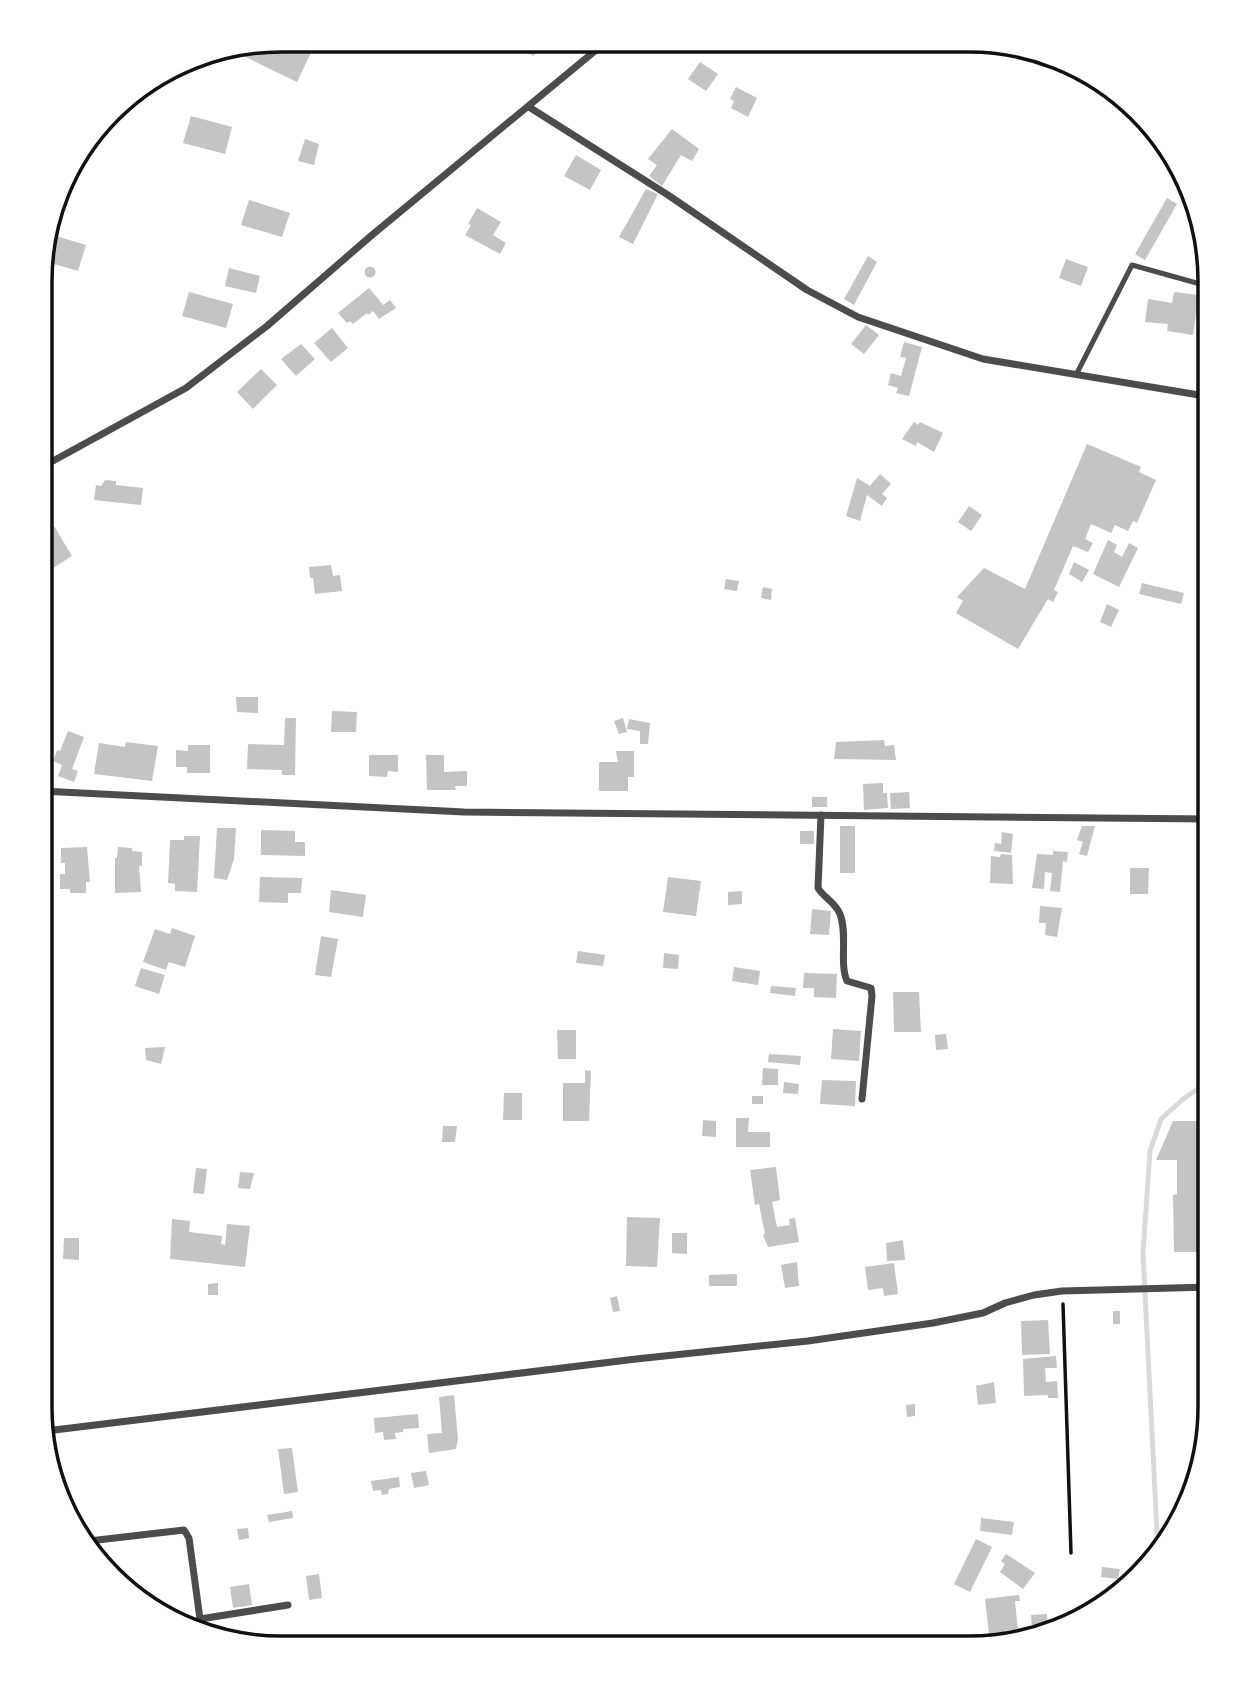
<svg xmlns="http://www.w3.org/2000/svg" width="1251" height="1689" viewBox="0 0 1251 1689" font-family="'Source Serif 4',serif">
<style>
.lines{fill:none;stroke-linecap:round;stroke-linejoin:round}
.stream{stroke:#d9d9d9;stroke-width:5}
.building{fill:#c4c4c4}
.path{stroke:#111;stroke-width:3.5}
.service{stroke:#4c4c4c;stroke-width:5}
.minor{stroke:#4c4c4c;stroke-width:7}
.rim{fill:none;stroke:#111;stroke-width:3.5}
</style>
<rect width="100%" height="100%" fill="#fff"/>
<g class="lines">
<polyline class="stream" points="1158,1552 1143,1253 1150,1151 1161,1119 1182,1100 1210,1080"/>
</g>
<g class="building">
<polygon points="282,40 317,40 297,82 229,49"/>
<polygon points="500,41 540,41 534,56"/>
<polygon points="700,62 718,74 706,91 688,79"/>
<polygon points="736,87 757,98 748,117 731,108 734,101 730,99"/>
<polygon points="121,102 114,127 103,124 112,114"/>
<polygon points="191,116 232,127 225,154 183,143"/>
<polygon points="672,129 699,149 692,161 681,155 662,186 649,176 657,165 648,159"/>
<polygon points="305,139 319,144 314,165 298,161"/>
<polygon points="576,155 601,170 590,190 564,176"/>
<polygon points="646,189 658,194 633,244 619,237"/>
<polygon points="1167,198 1177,204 1145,260 1135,254"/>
<polygon points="249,200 290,213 282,237 241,225"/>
<polygon points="477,208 501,222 493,235 506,243 500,254 465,235 471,225 468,224"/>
<polygon points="56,236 86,245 78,271 47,262"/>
<polygon points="868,256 877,262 854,305 844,299"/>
<polygon points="1066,259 1088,267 1081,286 1059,278"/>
<circle cx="370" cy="272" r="5.5"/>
<polygon points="229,268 260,276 256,293 225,286"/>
<polygon points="369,288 383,305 390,300 396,308 379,319 373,311 368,315 367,313 353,324 350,321 347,323 338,313"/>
<polygon points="189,292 233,304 226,328 182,316"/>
<polygon points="1174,292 1199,295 1193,335 1167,331 1168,324 1145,322 1148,299 1172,303"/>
<polygon points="866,325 879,335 864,354 851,344"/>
<polygon points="332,328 348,348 331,362 314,343"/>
<polygon points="904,342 922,347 909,396 896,393 898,388 888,385 891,373 901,376 906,358 900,357"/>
<polygon points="301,344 315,359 296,376 281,359"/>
<polygon points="261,369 277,385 253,409 237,392"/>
<polygon points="914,422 918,425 920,422 943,433 934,452 917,442 916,446 902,439"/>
<polygon points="1087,444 1141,467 1139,472 1156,480 1137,523 1133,521 1128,531 1115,525 1111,533 1091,524 1085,539 1093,543 1088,552 1073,546 1054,590 1058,592 1053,602 1048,599 1018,649 956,613 963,601 957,597 984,568 1025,589"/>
<polygon points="880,474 891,484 882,494 887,498 882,506 867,495 860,521 846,516 857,478 870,486"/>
<polygon points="105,480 116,481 116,485 143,488 141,505 94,500 96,485 101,486"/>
<polygon points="969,506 982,515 971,531 958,522"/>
<polygon points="54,526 72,556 42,575 42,534"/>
<polygon points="1108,540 1117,545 1114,552 1122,557 1129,543 1138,548 1119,587 1093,574"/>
<polygon points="1074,562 1089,570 1082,582 1069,574"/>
<polygon points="331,565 333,576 340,575 342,591 315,594 313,578 310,578 309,567"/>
<polygon points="726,579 739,581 737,591 724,589"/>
<polygon points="1142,583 1184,593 1181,604 1139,594"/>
<polygon points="763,587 772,589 771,600 761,598"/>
<polygon points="1107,604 1119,610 1111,627 1100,622"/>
<polygon points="236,697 258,697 258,713 237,712"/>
<polygon points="332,711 357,712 356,732 331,732"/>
<polygon points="285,718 296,718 295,775 282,775 282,770 247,769 248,744 284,745"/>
<polygon points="623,718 627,732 619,734 614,721"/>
<polygon points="629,719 650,723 648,744 640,744 640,731 627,729"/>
<polygon points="68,731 84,737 72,769 78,771 74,782 58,776 62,765 53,761 57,750 60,751"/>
<polygon points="884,740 885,746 894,745 896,760 834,759 836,742"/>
<polygon points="126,742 158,746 152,781 94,774 99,743 125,747"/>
<polygon points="188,745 210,745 210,773 187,773 187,767 176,767 176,750 188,751"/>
<polygon points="616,751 634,751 634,777 628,777 628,791 599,791 599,762 618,762"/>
<polygon points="369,755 398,755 398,772 388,771 387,777 369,776"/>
<polygon points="426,755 444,755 444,772 467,771 467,786 455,786 456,790 427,790"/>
<polygon points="883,783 883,793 887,793 888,808 864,810 863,784"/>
<polygon points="909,792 910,808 891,809 890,793"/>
<rect x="812" y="797" width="15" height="10"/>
<rect x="840" y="826" width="15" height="47"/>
<polygon points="1082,826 1095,826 1087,856 1079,854 1083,842 1077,840"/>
<polygon points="217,828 236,828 234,859 227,880 214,878"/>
<polygon points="261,830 295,831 295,842 305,842 305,856 261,855"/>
<rect x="800" y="831" width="14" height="13"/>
<polygon points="1002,832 1013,834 1011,853 994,851 995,843 1001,844"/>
<polygon points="184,836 200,836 197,892 175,891 175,884 168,883 170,840 184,840"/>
<polygon points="87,847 90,882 86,882 86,893 70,893 70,889 60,889 60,874 65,874 65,863 61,863 61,848"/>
<polygon points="118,847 132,848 132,851 142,852 142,866 139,866 141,892 115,893 115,858 117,858"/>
<polygon points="1053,851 1068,852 1067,862 1063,861 1060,892 1050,891 1052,873 1045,872 1044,889 1032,888 1037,854 1053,855"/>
<polygon points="1001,854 1012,855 1013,884 990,883 991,856 1000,857"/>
<polygon points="1130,868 1149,868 1148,894 1130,894"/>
<polygon points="260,877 302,878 301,893 288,893 288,903 259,902"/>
<polygon points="668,877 701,881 696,916 663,912"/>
<polygon points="331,890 366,895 363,917 329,912"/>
<polygon points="742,891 742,904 728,905 728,892"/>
<polygon points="1040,906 1062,908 1057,937 1045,935 1046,923 1039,923"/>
<polygon points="812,909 831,911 829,935 810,934"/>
<polygon points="172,928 195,936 185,967 169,962 166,970 143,962 155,929 170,934"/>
<polygon points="321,936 338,939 331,977 315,975"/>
<polygon points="578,951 605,955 603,966 576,963"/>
<polygon points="664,953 679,955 678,969 663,968"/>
<polygon points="734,967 760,971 758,985 732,981"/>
<polygon points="141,968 165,975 159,994 135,986"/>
<polygon points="804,973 837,974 836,998 814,997 814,988 803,988"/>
<polygon points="771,986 796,988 795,996 770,993"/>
<polygon points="893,992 919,992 921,1032 894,1032"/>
<polygon points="833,1029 861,1031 859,1061 831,1059"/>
<polygon points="557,1030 576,1030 576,1059 558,1059"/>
<polygon points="946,1034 948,1049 936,1050 935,1035"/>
<polygon points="165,1047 161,1064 146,1060 145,1048"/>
<polygon points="769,1054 801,1056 800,1065 768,1062"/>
<polygon points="763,1068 778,1069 778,1085 762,1085"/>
<polygon points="585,1070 591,1071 589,1121 563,1121 563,1083 585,1083"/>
<polygon points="822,1080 856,1081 855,1106 820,1104"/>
<polygon points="784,1082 799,1084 798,1094 783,1093"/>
<polygon points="504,1093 522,1093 522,1120 503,1120"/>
<rect x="752" y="1096" width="11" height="8"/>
<polygon points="736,1118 749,1118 748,1132 770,1132 770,1147 736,1147"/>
<polygon points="703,1120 716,1121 716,1137 702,1136"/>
<polygon points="1173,1121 1210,1121 1210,1252 1174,1252 1173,1195 1177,1194 1177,1160 1156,1160"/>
<polygon points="443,1126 457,1126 455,1142 442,1142"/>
<polygon points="776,1167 780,1200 772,1202 777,1227 790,1225 789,1219 795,1218 799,1242 768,1247 763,1235 765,1234 759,1204 755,1205 750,1170"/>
<polygon points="196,1168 207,1169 204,1194 193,1193"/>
<polygon points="240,1172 254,1173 250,1189 238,1188"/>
<polygon points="627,1217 660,1218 657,1267 626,1266"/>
<polygon points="172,1219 190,1221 189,1232 222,1236 221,1244 225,1245 227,1224 250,1226 245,1267 170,1259"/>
<polygon points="672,1233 687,1233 687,1254 672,1253"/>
<polygon points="64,1238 79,1238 79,1260 63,1259"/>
<polygon points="903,1240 905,1260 887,1261 886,1243"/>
<polygon points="797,1262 799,1286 785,1288 781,1265"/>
<polygon points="894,1263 898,1294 884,1296 883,1288 868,1290 865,1267"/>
<polygon points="737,1274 737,1286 709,1286 709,1275"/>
<polygon points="218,1283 218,1295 208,1295 208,1284"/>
<polygon points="617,1296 620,1311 613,1312 610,1298"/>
<rect x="1113" y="1311" width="7" height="13"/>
<polygon points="1048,1320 1050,1354 1022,1355 1021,1321"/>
<polygon points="1056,1356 1057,1368 1045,1368 1046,1382 1057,1381 1058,1398 1048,1398 1048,1395 1024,1396 1023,1359"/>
<polygon points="994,1382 996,1403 978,1405 976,1386"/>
<polygon points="454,1395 458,1439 456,1449 429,1453 427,1434 442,1433 439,1397"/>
<polygon points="915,1404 915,1416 907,1417 906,1405"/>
<polygon points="418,1414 419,1428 403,1429 403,1432 395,1433 396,1439 384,1440 383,1432 375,1433 374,1418"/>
<polygon points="292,1448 298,1492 284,1494 278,1449"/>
<polygon points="426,1471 429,1485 414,1488 411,1473"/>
<polygon points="399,1477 400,1487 389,1489 388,1494 382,1495 381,1490 373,1491 371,1481"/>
<polygon points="292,1511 293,1518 269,1522 267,1515"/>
<polygon points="981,1518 1014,1522 1012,1535 980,1531"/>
<polygon points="248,1528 249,1538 239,1540 237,1529"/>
<polygon points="976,1539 992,1547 970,1592 954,1584"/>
<polygon points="1006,1554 1035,1573 1023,1589 1000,1572 1005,1564 1001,1561"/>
<polygon points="1102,1567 1120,1569 1118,1579 1101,1577"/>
<polygon points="319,1574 322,1598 309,1600 306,1576"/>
<polygon points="249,1584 252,1605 233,1608 230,1587"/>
<polygon points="1019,1595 1020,1601 1015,1601 1018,1630 1004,1631 1004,1638 990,1643 985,1599"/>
<polygon points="1047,1614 1048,1630 1032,1634 1031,1615"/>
</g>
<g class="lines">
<polyline class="path" points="1063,1304 1071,1553"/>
<g class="service">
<polyline points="1076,375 1132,265 1211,287"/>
<polyline points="1201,396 1211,344"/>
</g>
<g class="minor">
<polyline points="529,107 668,195 807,290 858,317 983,359 1211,397"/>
<polyline points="42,467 186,388 267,326 372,235 607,41"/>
<polyline points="41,791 464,812 1210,819"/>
<path d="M821,815L818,888C824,898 835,902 840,914C848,935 839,963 847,981L871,988L872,996L862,1099"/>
<polyline points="46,1431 636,1359 808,1341 933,1323 983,1313 1005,1303 1034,1295 1062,1291 1210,1287"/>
<polyline points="89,1541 184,1530 189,1538 200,1619 288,1605"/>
</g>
</g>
<path d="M0 0H1251V1689H0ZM281 52H969A229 229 0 0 1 1198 281V1407A229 229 0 0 1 969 1636H281A229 229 0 0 1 52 1407V281A229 229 0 0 1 281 52Z" fill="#fff" fill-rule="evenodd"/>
<path class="rim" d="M281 52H969A229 229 0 0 1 1198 281V1407A229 229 0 0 1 969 1636H281A229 229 0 0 1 52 1407V281A229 229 0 0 1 281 52Z"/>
</svg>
